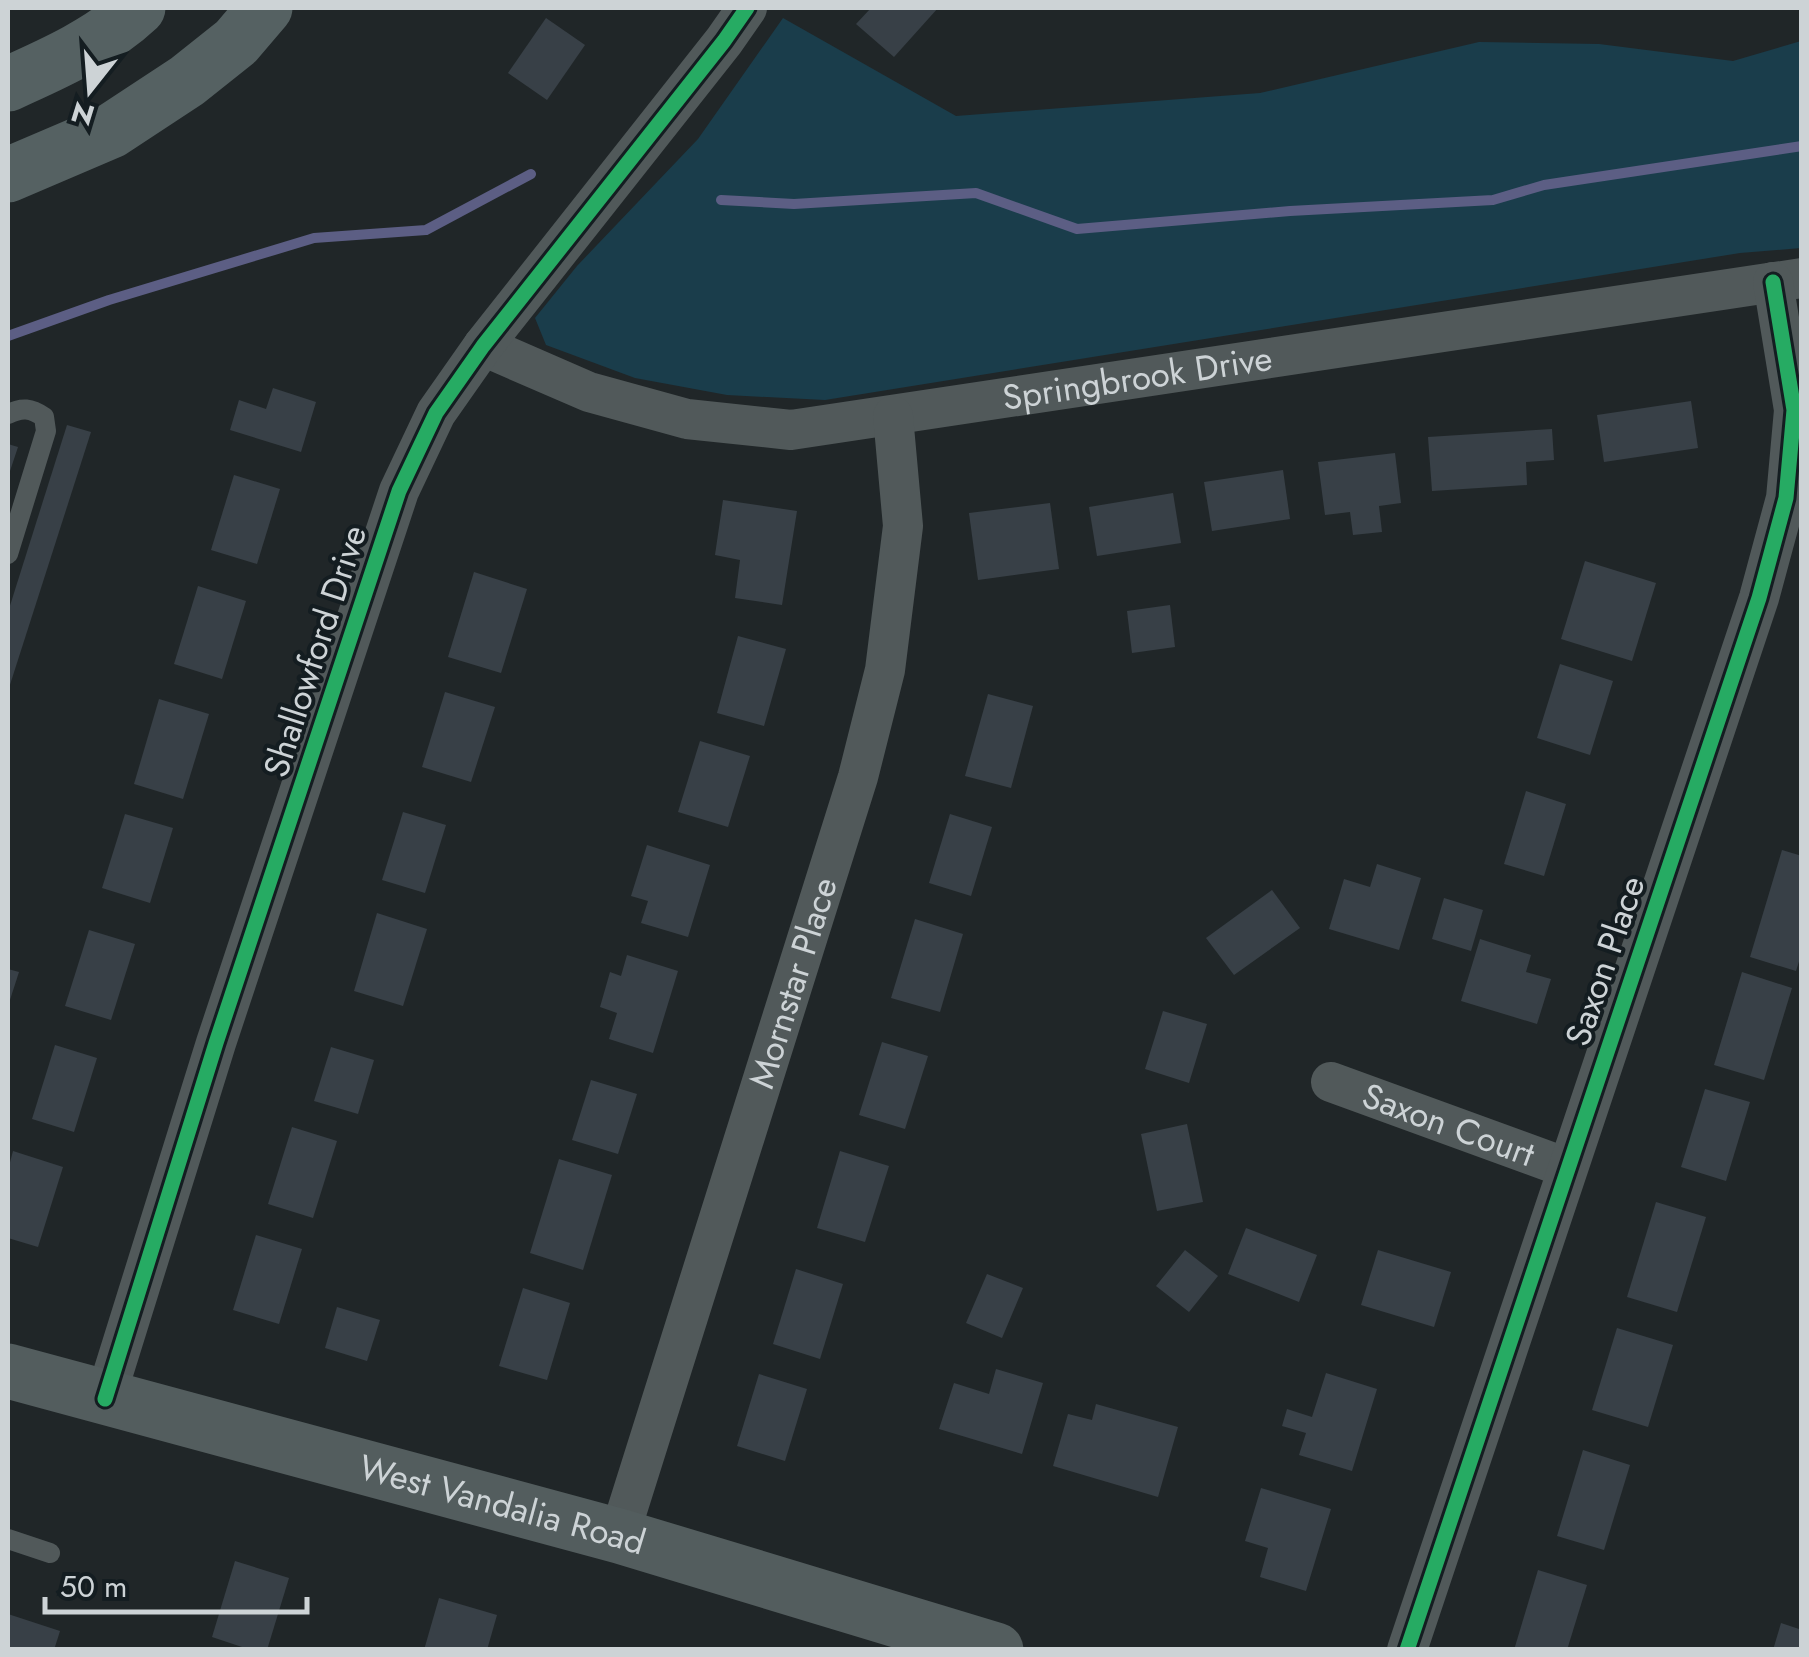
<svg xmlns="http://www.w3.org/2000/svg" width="1809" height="1657" viewBox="0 0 1809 1657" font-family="Jost,sans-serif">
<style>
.green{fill:#1a3d4b}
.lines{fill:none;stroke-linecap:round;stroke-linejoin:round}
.stream{stroke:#5c5e84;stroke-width:10}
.building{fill:#384047}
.service{stroke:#51595a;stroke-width:20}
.minor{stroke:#51595a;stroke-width:40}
.secondary{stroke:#535d5e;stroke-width:55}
.motorway{stroke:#556162;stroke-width:55}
.cycleway-casing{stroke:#141d21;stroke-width:21}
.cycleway{stroke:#26ab63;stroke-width:15}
.labels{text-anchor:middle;stroke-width:8;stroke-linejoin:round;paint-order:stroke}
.street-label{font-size:35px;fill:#cdd3d6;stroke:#141d21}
</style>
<rect width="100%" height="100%" fill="#202628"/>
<polygon class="green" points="783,18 956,116 1260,93 1479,42 1599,44 1733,61 1801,41 1801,248 1740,253 825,400 727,395 635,378 546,345 535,318 577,266 698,139"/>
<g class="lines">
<g class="stream">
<polyline points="721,200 794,204 976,193 1077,229 1290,211 1493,200 1544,185 1802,146"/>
<polyline points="8,336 109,300 314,238 426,230 531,174"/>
</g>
</g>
<g class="building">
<polygon points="871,8 938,8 894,57 856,24"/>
<polygon points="546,18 585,45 547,100 508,73"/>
<polygon points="273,388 316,402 301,452 230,430 239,400 266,409"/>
<polygon points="1691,401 1698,448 1604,462 1597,415"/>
<polygon points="67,425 91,432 8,691 8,612"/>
<polygon points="1552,429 1554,460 1526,462 1527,485 1432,491 1428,437"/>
<polygon points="8,444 18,447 8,477"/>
<polygon points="1395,453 1401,503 1379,506 1382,532 1353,535 1350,512 1325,515 1318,462"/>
<polygon points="1283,470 1290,519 1212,531 1204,482"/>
<polygon points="234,475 280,489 257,564 211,550"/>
<polygon points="1173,493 1181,543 1097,556 1089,507"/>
<polygon points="723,500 797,511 782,605 735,598 740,560 715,555"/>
<polygon points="1050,503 1059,569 978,580 969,513"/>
<polygon points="1585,561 1656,583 1632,661 1561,639"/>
<polygon points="474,572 527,589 501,673 448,657"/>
<polygon points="198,586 246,601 222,679 174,664"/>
<polygon points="1170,605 1175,647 1132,653 1127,611"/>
<polygon points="738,636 786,649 764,726 717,713"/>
<polygon points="1560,664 1613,681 1590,755 1537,738"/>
<polygon points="445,692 495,707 471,782 422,767"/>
<polygon points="988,694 1033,706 1011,788 965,776"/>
<polygon points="159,699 209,714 183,799 134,784"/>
<polygon points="700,741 750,756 728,827 678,812"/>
<polygon points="1526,791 1566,804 1544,876 1504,864"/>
<polygon points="403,812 446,825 425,893 382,880"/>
<polygon points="125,814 173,828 150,903 102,888"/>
<polygon points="950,814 992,827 971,896 929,883"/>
<polygon points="647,845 710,865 688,937 641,923 648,901 631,896"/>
<polygon points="1782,850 1802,856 1802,952 1796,971 1750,957"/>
<polygon points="1377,864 1421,878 1399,950 1329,929 1344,879 1370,887"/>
<polygon points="1272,890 1300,928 1234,975 1206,938"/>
<polygon points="1444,898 1483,910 1471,951 1432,939"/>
<polygon points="377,913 427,929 403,1006 354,991"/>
<polygon points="915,919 963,934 940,1012 891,998"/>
<polygon points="89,930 135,944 111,1020 65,1006"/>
<polygon points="1480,939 1531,955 1526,972 1551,979 1537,1024 1461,1001"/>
<polygon points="627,955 678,971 653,1053 609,1039 617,1013 600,1007 610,972 621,976"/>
<polygon points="8,969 19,972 8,1006"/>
<polygon points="1742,972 1792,988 1764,1080 1714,1065"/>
<polygon points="1163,1011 1207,1024 1189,1083 1145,1069"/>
<polygon points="882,1042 928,1056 905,1129 859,1115"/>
<polygon points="55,1045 97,1058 74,1132 32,1119"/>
<polygon points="331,1047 374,1060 358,1114 314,1101"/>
<polygon points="591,1080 637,1094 618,1154 572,1140"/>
<polygon points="1705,1089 1750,1102 1726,1181 1681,1167"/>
<polygon points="1187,1124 1203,1202 1157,1211 1141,1134"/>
<polygon points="292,1127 337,1141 313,1218 268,1204"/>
<polygon points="13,1151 63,1167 38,1247 8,1238 8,1170"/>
<polygon points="840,1151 889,1166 865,1242 817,1228"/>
<polygon points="559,1159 612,1175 583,1270 530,1253"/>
<polygon points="1656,1202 1706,1217 1677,1312 1627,1297"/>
<polygon points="1246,1228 1317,1255 1299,1302 1228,1274"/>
<polygon points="256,1235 302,1249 279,1324 233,1310"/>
<polygon points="1185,1250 1218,1276 1189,1312 1156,1286"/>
<polygon points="1378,1250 1451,1272 1434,1327 1361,1305"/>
<polygon points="796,1269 843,1284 820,1359 773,1344"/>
<polygon points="987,1274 1023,1288 1002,1338 966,1323"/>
<polygon points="523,1288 570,1303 547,1380 499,1366"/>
<polygon points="337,1307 380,1320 367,1361 325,1348"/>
<polygon points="1617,1328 1673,1345 1648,1427 1592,1410"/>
<polygon points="996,1369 1043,1383 1022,1454 939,1429 954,1383 989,1394"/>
<polygon points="1326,1373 1377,1389 1352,1471 1299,1455 1306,1433 1282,1426 1287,1409 1312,1417"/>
<polygon points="759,1374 807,1389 785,1461 737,1446"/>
<polygon points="1096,1404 1178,1427 1158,1497 1053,1466 1068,1414 1092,1420"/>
<polygon points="1583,1450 1630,1465 1604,1550 1557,1536"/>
<polygon points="1261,1488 1331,1509 1306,1591 1260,1577 1268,1548 1245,1541"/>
<polygon points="235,1561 289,1578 267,1650 251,1650 212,1637"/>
<polygon points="1538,1570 1587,1585 1567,1650 1514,1650"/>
<polygon points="439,1598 497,1615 487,1650 424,1650"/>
<polygon points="8,1614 60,1631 54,1650 8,1650"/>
<polygon points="1781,1623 1802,1630 1802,1650 1773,1650"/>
</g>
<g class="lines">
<g class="service">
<path d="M8,414C22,407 31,408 44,417L46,431L8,554"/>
<polyline points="8,1539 50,1553"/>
</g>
<g class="minor">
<path id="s1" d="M483,346L589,392L687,419L791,430L1802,278"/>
<path id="s2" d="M1331,1082L1567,1168"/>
<polyline points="105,1399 216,1043 399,491 436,413 483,346 724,41 747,8"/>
<path id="s3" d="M619,1536L858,777L885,670L903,526L893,416"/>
<polyline points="1407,1650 1759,598 1786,498 1794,410 1773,282"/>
</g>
<path class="secondary" id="s4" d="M8,1371L619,1536L996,1650"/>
<g class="motorway">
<path d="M8,84C53,64 102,42 138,8"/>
<polyline points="8,175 111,131 187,81 236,42 265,8"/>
</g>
<defs>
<g id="cycleway">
<polyline points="105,1399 216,1043 399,491 436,413 483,346 724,41 747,8"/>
<polyline points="1407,1650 1759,598 1786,498 1794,410 1773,282"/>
</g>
</defs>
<use href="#cycleway" class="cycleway-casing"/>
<use href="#cycleway" class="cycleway"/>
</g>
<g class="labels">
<g class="street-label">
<text dy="12" stroke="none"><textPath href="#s1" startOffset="672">Springbrook Drive</textPath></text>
<text transform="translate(315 651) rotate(-72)" y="12">Shallowford Drive</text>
<text transform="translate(1605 961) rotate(-71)" y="12">Saxon Place</text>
<text dy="12" stroke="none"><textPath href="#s3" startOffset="580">Mornstar Place</textPath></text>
<text dy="12" stroke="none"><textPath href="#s2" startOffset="125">Saxon Court</textPath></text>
<text dy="12" stroke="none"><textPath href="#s4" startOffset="512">West Vandalia Road</textPath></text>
</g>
</g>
<rect width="1809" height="1657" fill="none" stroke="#cdd3d6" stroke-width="20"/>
<g transform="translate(90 90) rotate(197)" stroke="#141d21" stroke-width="8" paint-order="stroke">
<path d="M0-8L18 38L0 25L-18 38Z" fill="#cdd3d6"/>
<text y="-15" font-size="28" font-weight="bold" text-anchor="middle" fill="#cdd3d6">N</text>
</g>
<path d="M45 1597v15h262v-15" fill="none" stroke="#cdd3d6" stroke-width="5"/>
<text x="60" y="1597" font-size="30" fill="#cdd3d6" stroke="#141d21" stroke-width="8" paint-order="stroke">50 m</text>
</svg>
